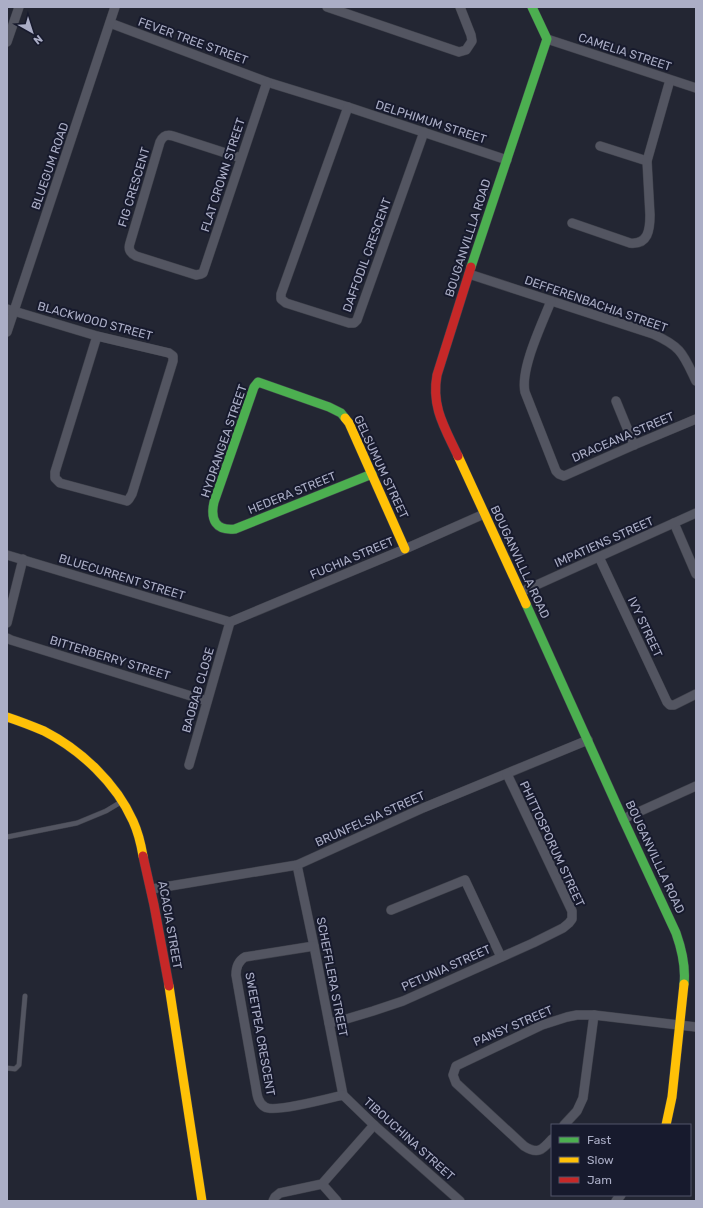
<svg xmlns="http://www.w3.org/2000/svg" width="703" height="1208" viewBox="0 0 703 1208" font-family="Rubik,sans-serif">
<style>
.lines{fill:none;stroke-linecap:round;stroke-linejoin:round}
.lane-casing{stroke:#3e404a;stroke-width:5.5}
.street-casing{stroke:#3e404a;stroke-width:10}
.fast-casing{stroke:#3e404a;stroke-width:10}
.slow-casing{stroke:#3e404a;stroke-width:10}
.jam-casing{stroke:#3e404a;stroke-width:10}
.lane{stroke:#535561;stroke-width:4.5}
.street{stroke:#535561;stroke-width:9}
.fast{stroke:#4caf50;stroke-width:9}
.slow{stroke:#ffc107;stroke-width:9}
.jam{stroke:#c62828;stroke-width:9}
.labels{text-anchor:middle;stroke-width:4;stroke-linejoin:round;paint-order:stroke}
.street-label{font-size:12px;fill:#abaec6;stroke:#171a2d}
</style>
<rect width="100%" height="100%" fill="#232633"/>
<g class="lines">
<defs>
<g id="lane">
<polyline points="7,837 77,823 106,811 121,802"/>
<polyline points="7,1068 15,1069 19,1065 25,996"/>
</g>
<g id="street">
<polyline points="327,7 459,52 466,50 472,41 471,35 460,7"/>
<polyline points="110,23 267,82 348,107 507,160"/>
<polyline points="547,39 696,88"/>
<polyline points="7,42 19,7"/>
<polyline points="348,107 281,294 281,299 286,303 349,323 354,323 357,320 424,132"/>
<polyline points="600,146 647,161"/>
<path d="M241,158L173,136C166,134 163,136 160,142L130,243C128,249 130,253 136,256L196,275L201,274L203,273L267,82"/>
<path d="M572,223L630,243C648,245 650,230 650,215L647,161L670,80"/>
<path d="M469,274L653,334C682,347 683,354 696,381"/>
<path d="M551,301C542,324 520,369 525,392L556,471L559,474L564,476L634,445L696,419"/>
<polyline points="7,309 97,336 169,353 173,356 173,361 132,494 129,499 127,501 60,483 55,478 55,472 97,336"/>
<polyline points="7,332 115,7"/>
<polyline points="616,401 634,445"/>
<polyline points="674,523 696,574"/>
<polyline points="7,555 230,622"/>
<polyline points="599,557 667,702 670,705 674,705 696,694"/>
<polyline points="521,592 696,513"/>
<polyline points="230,622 405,549 484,514"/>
<polyline points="7,623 23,559"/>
<polyline points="7,638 11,640 207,701"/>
<polyline points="189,765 230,622"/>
<polyline points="623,819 696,786"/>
<polyline points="297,865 314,946 343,1095"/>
<polyline points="152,889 297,865 423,808 588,740"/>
<polyline points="391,910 465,880 501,957"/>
<path d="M314,946L245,957C238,961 236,967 236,975L256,1088C257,1095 258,1103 265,1107C274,1113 330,1098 343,1095"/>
<polyline points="329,1023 343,1020 373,1011 403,1001 533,943 563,928 569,923 572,919 572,911 507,774"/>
<polyline points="343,1095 374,1125 460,1201"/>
<polyline points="564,1125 577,1111 583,1098 594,1015"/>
<path d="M552,1139C542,1150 538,1155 524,1146L456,1083L453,1075L456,1066L542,1025L567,1017L577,1015H594L696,1027"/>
<polyline points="322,1184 337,1201"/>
<polyline points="273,1201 275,1197 280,1193 322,1184 374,1125"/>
<polyline points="616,1201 621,1195"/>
</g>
<g id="fast">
<polyline points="471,267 547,39 532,7"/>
<path d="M345,418L341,413L329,407L258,382L254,387L214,502C210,520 216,531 235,529L372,474"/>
<path d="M526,604L623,819L676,933C682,950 686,966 684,984"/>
</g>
<g id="slow">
<polyline points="345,418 349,423 405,549"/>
<polyline points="458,456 526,604"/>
<path d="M7,717C19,721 32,726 44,731C81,750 116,783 133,821C138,832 141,844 143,856"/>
<polyline points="169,986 202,1201"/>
<polyline points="666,1125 672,1097 684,984"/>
</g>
<g id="jam">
<path d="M458,456C445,428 431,407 437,375L471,267"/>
<polyline points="143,856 154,905 169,986"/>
</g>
</defs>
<use href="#lane" class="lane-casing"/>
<use href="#street" class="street-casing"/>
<use href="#fast" class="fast-casing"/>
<use href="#slow" class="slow-casing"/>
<use href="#jam" class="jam-casing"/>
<use href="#lane" class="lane"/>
<use href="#street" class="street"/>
<use href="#fast" class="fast"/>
<use href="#slow" class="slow"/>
<use href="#jam" class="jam"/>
</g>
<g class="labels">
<g class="street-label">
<text transform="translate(193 41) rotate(20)" y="4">FEVER TREE STREET</text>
<text transform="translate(625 52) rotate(18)" y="4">CAMELIA STREET</text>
<text transform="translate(431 122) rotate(18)" y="4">DELPHIMUM STREET</text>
<text transform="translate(50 166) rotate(-71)" y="4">BLUEGUM ROAD</text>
<text transform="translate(223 175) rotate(-72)" y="4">FLAT CROWN STREET</text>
<text transform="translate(134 187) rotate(-73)" y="4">FIG CRESCENT</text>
<text transform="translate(468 238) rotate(-72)" y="4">BOUGANVILLLA ROAD</text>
<text transform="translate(367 255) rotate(-70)" y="4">DAFFODIL CRESCENT</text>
<text transform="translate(596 304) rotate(19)" y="4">DEFFERENBACHIA STREET</text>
<text transform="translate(95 321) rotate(15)" y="4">BLACKWOOD STREET</text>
<text transform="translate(623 437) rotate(-23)" y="4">DRACEANA STREET</text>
<text transform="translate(224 441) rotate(-71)" y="4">HYDRANGEA STREET</text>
<text transform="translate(381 467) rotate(65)" y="4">GELSUMUM STREET</text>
<text transform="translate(292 493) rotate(-22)" y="4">HEDERA STREET</text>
<text transform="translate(604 542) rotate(-24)" y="4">IMPATIENS STREET</text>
<text transform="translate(352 558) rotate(-23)" y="4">FUCHIA STREET</text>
<text transform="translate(520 562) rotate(65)" y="4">BOUGANVILLLA ROAD</text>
<text transform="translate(122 577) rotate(17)" y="4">BLUECURRENT STREET</text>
<text transform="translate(645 627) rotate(65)" y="4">IVY STREET</text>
<text transform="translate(110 658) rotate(17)" y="4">BITTERBERRY STREET</text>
<text transform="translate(198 690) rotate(-74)" y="4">BAOBAB CLOSE</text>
<text transform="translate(370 819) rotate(-24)" y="4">BRUNFELSIA STREET</text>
<text transform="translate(552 844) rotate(65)" y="4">PHITTOSPORUM STREET</text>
<text transform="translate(655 857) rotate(65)" y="4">BOUGANVILLLA ROAD</text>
<text transform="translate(170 925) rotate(80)" y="4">ACACIA STREET</text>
<text transform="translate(446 968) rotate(-24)" y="4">PETUNIA STREET</text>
<text transform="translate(332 977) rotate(79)" y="4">SCHEFFLERA STREET</text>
<text transform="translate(513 1026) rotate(-23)" y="4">PANSY STREET</text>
<text transform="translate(260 1034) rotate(80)" y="4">SWEETPEA CRESCENT</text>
<text transform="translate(409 1139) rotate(42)" y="4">TIBOUCHINA STREET</text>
</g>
</g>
<rect width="703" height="1208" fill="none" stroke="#abaec6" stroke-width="16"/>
<rect x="551" y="1124" width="140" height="72" fill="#171a2d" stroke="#52556a"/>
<rect x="559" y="1137" width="20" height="6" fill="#4caf50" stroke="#52556a"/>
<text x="587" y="1144" font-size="12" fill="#abaec6">Fast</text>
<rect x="559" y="1157" width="20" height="6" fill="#ffc107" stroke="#52556a"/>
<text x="587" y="1164" font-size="12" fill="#abaec6">Slow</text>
<rect x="559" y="1177" width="20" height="6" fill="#c62828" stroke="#52556a"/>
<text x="587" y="1184" font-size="12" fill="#abaec6">Jam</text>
<g transform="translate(32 32) rotate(141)" stroke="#171a2d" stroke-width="3" paint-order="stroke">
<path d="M0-3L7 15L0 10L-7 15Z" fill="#abaec6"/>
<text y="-6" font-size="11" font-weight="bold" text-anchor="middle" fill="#abaec6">N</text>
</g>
</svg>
